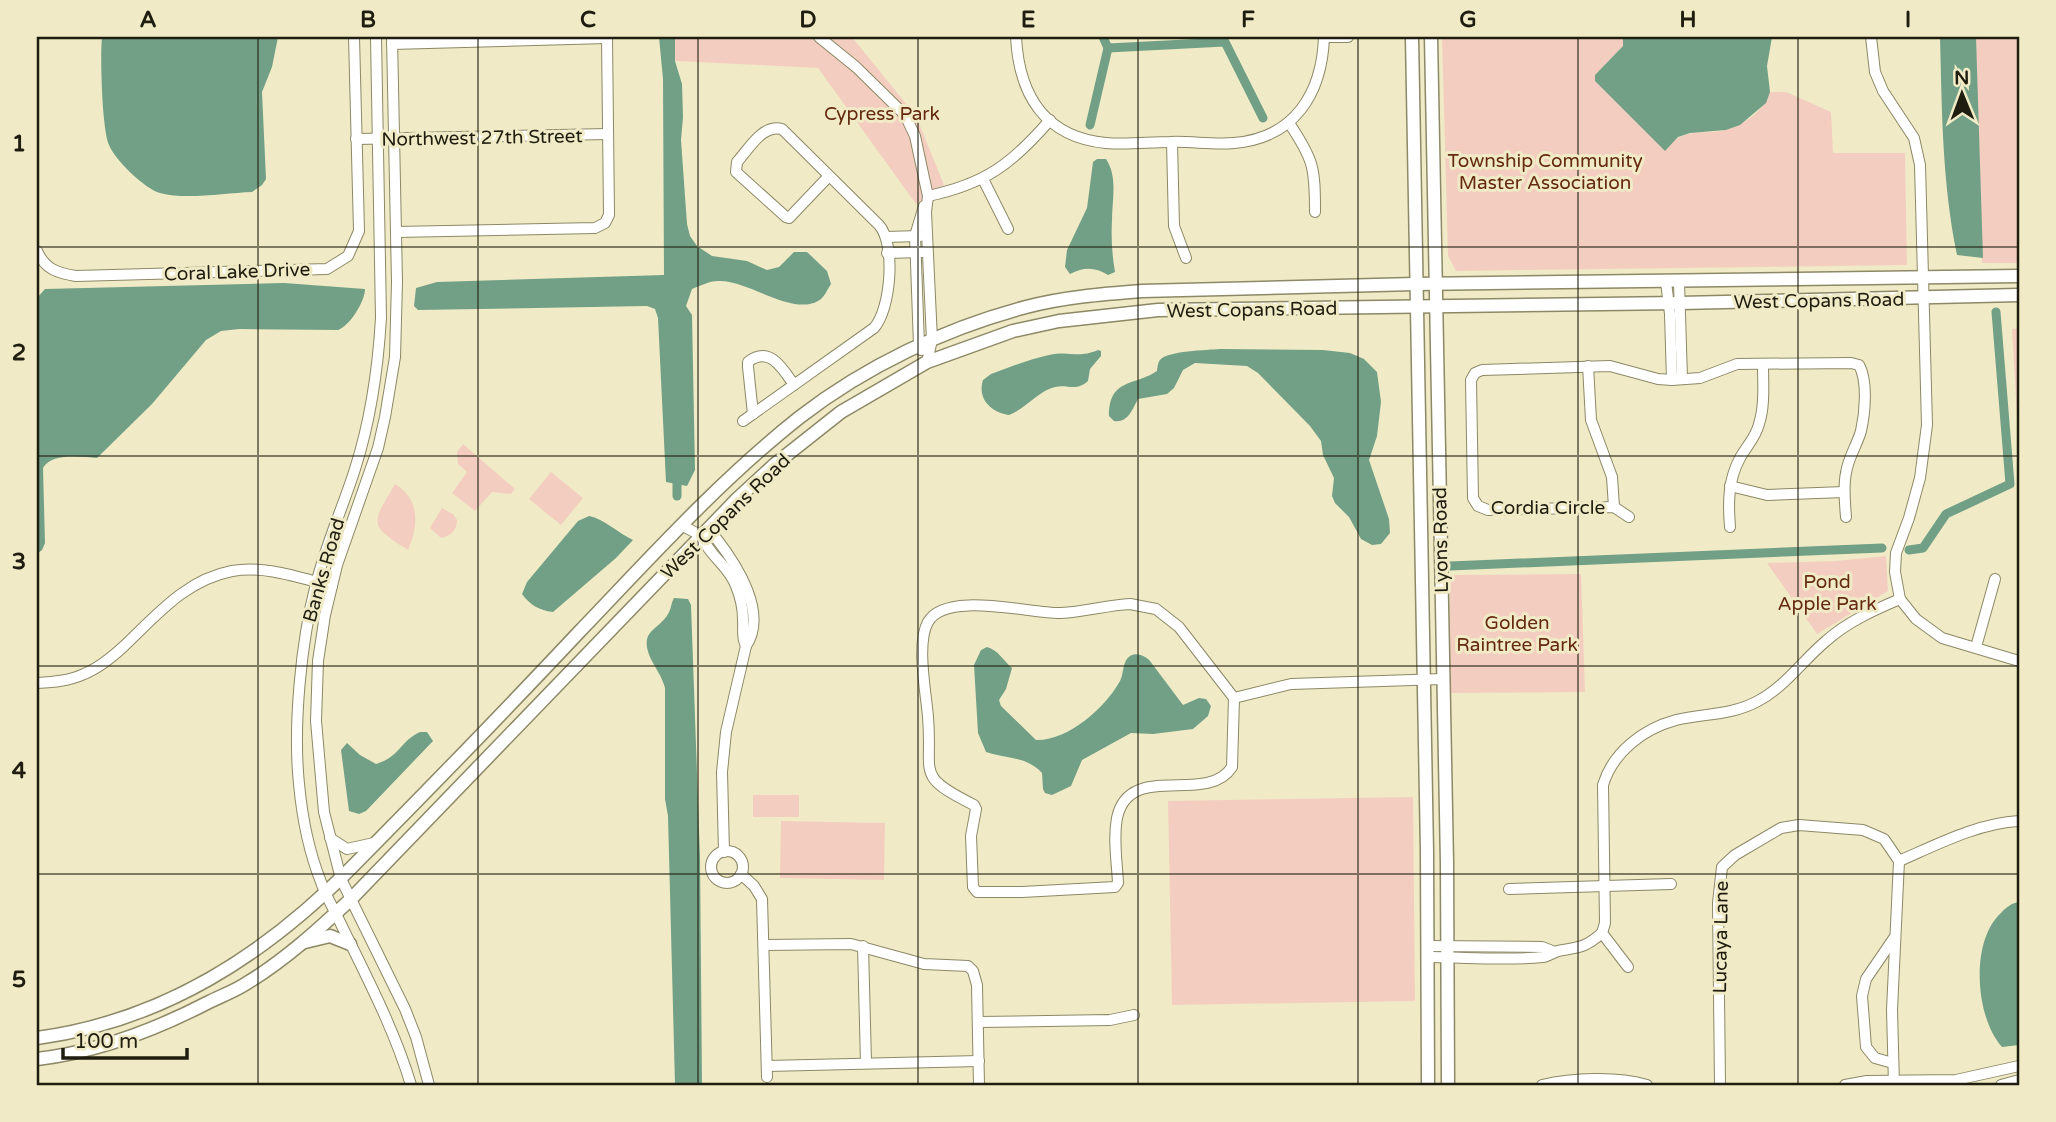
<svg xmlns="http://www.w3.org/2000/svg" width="2056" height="1122" viewBox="0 0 2056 1122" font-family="'Varela Round',sans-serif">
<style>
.green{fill:#f3cec0}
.water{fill:#72a086}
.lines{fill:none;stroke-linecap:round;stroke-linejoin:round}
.canal{stroke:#72a086;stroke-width:9}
.minor-casing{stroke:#8d8866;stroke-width:12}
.major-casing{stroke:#8d8866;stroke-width:15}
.minor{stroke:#fff;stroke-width:10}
.major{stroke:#fff;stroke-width:12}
.grid{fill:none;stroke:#1f1d0f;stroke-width:2;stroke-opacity:0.55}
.labels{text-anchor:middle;stroke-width:6;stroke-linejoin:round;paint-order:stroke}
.park-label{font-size:19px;fill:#652a10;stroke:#f0ebc6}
.street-label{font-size:19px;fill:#1f1d0f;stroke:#f0ebc6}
.neatline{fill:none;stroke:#1f1d0f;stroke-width:2.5}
.grid-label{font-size:23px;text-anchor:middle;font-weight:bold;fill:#1f1d0f}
</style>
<rect width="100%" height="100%" fill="#f0ebc6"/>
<g class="green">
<polygon points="675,37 852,37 916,116 944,185 916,204 818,68 675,61"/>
<path d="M1442,37H1623V46L1595,75L1665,150C1670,145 1675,139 1682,136C1696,130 1711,134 1725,130C1745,124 1764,111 1770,92H1786L1831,112L1833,153H1905L1907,265L1456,271L1448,256Z"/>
<polygon points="1975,37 2019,37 2019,263 1982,263"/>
<polygon points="2019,328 2019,452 2012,329"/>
<polygon points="463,444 515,489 511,494 492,492 475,511 452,493 467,472 458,464 457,452"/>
<polygon points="551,472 583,498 561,525 529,499"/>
<path d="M395,484C420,499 419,525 408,550C367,524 372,524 395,484Z"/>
<path d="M442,508L453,514L457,520C457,530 451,536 441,538L430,528Z"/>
<polygon points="1886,556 1888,591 1817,634 1767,563 1836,561"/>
<polygon points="1581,574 1585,692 1449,693 1450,575"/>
<rect x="753" y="795" width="46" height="22"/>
<polygon points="1413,797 1415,1001 1172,1005 1168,801"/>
<polygon points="781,821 885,823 884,880 780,878"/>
</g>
<g class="water">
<path d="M102,37H278L272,67L262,92L266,179L262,185L252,192C225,193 186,200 160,193C145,189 115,160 109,145C102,129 100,57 102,37Z"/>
<path d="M659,37H675V61L682,84L683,117L681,140L687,224L690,236L697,246L712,256L747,261L767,270L779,267L794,252H807L827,271L831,284C827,290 824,298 818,301C791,316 747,279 718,281C709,281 700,286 692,289L686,306L692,315L695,470L687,486L666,482L658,318L655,309L647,306L418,310L414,306L416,288L437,282L664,275L663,79Z"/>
<polygon points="1623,37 1772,37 1767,66 1770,92 1766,103 1740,125 1726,130 1690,133 1678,137 1665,151 1595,81 1595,75 1623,46"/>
<path d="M1940,37H1976L1983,258L1957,255C1942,182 1942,111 1940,37Z"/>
<path d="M1097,159H1106C1118,177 1112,199 1112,220C1111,237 1112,255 1115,272L1108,275C1095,267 1084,267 1070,274L1065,267L1067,250L1087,208L1093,162Z"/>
<path d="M284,283L365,289C365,301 350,326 338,330L239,329L221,331L206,340L152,404L97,458C82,457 52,452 43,468L45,543L42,550L37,554V298L45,289Z"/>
<path d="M1220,349L1323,350L1350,353L1364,359L1377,372L1381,402L1377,436L1369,460L1389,519L1390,533L1381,544L1372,545L1361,539L1349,517L1335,503L1332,496L1334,478L1323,455L1321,441L1310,426L1258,373L1247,366L1195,363L1183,370L1174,388L1167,394L1138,399C1132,410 1128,423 1114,421L1109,416C1109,378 1135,386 1157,371C1157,369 1158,362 1160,360C1166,351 1208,350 1220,349Z"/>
<path d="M1098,350L1101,351V356L1090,369L1088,381C1076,392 1068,384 1055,387C1040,390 1025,409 1009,415C991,412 977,399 983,380L991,374C1010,367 1030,359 1049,355C1070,350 1077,359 1098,350Z"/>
<path d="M589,516C604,519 618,533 633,540L616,558L553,612C539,610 531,606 522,594L527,582L578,521Z"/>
<path d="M674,598L688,599L691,605L700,857L702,1085H675L668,816L665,799V688C662,676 655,668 650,657C639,630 658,631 668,614C671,610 671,603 674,598Z"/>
<path d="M987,647C998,650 1003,660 1012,668L1006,689L999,700L1001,706L1036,740C1068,741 1105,708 1120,681C1124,674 1122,661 1130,656C1137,652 1145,656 1150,661L1183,705L1199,698L1206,699L1211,706L1208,716L1193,729L1153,734L1131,733L1082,760L1071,786L1052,795L1045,793L1043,789L1042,773C1027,756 1005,759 986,752L978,733L974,665L981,650Z"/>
<path d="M420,732H427L433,741L366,811L359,814L349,811L341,750L347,743L360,755L376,764C400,757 400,741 420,732Z"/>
<path d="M2019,902V1045L2002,1047C1975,1017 1970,941 2001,913C2006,907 2012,903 2019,902Z"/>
</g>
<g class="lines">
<g class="canal">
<polyline points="1103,37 1108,48 1225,42 1263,118"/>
<polyline points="1090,125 1108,48"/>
<polyline points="677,476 677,496"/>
<polyline points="1909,550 1923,548 1946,514 2010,484 1996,312"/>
<polyline points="1450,566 1882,548"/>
</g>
<defs>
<g id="minor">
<path d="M376,37L381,318C378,369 371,419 355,469C343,507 326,544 316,584C301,642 293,725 299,784C302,816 309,852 321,882C325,895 333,907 339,920C365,974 394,1028 411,1085"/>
<polyline points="392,37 397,282 395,357 385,417 378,448 337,565 325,615 318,661 316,721 324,812 341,879 405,1009 416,1037 429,1085"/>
<polyline points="819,37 856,67 905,115 915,136 924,178 928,196 926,212 932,340 927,362"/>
<path d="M1016,37C1019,94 1044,137 1106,143C1127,145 1149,142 1170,142C1191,141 1213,145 1234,143C1295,138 1322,93 1324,37"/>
<polyline points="1324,37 1348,37"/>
<polyline points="1871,37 1875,72 1883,91 1914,138 1920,165 1927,425 1920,478 1909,518 1896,553 1895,572 1900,599 1916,619 1942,638 2019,661"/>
<polyline points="392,44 607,38"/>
<path d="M1289,123C1314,160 1315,168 1315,212"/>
<polyline points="356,139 608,134"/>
<polyline points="1172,142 1174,226 1186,258"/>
<polyline points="983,179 1008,229"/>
<path d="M928,196C985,184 1012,164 1050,120"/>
<polyline points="396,232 595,228 605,223 609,215 607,37"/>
<polyline points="886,237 920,236"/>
<path d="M37,251C45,269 57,273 76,276L327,269L348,256L359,231L354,37"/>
<polyline points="887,253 922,252"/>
<polyline points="1666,282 1670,314 1672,380"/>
<polyline points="1679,282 1682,379"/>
<polyline points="921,350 919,345 915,236 924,206"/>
<polyline points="1588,366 1591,420 1612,477 1614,507"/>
<path d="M753,414L748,367V362C770,345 783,369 794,385"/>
<path d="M743,421L874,328C891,309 896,244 879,225L782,129C762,124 749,149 737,162L736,172L786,217L789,218L829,176"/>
<polyline points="1730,486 1767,495 1844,492"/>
<path d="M1629,517L1614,507L1488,510L1478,506L1473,498L1471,380L1475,373L1482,370L1610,366L1658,379L1672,380L1700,378L1737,364L1851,363L1859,365C1868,381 1865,413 1861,431C1857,445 1848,458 1846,473C1843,487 1845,503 1846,517"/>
<path d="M683,526L702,536L716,538C737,565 768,613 746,646L726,732L722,772L724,852"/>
<path d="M1730,527C1728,503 1728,480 1740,458C1746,447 1756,437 1759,424C1765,405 1763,384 1763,364"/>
<path d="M702,536C708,555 729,566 736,586C740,596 743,608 743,619C744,630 741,636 746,646"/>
<path d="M1130,604L1156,609L1179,627L1234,698L1232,767C1207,806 1129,760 1117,818C1113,839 1117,862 1118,883L1115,887L1022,892H977L973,887L971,836L976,809L974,805C914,775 933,775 928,717C926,692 916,643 928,622C946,590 1031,614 1061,613C1085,612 1107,605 1130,604Z"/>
<polyline points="1976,647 1995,579"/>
<path d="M37,683C53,682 69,681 84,674C99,668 111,658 123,647C156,616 185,580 232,571C265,565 300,578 332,586"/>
<polyline points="1234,698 1291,684 1443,679"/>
<polyline points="330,838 347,849 374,843"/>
<circle cx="727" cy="867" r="16"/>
<polyline points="741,874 754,886 762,899 767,1077"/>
<polyline points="1509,889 1671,884"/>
<path d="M1602,933L1605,923L1603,785C1613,752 1643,729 1676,720C1705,713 1730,716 1758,701C1785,687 1803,660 1826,641C1847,622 1874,610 1900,599"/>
<polyline points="1602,933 1628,967"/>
<polyline points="765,945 851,944 924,964 968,966 973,971 977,985 979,1085"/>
<polyline points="863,946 866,1063"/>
<polyline points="1427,946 1542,947 1555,952"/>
<path d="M1427,957C1466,957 1504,961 1543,957C1549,956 1552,953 1558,951C1579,947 1585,948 1602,933"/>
<polyline points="978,1022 1110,1020 1134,1015"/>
<polyline points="1893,1063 1875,1058 1866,1047 1862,996 1866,979 1894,938"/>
<polyline points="767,1066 979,1061"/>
<path d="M1542,1085C1572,1078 1617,1076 1647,1085"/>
<path d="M1720,1085L1718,903L1722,867L1735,855L1781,828L1799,825L1863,830L1884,839L1899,861C1936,845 1978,823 2019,821"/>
<polyline points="1845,1085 1867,1081 1956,1080 2019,1066"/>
<polyline points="1894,1085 1892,1010 1899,861"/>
<polyline points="2001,1085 2019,1080"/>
</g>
<g id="major">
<polyline points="1412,37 1427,852 1428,1085"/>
<polyline points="1431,37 1447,863 1448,1085"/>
<polyline points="305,942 330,936 350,944"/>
<path d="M37,1038C163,1021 265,955 352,867C429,789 505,711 580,631C650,558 720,480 800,417C866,366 946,328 1026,307C1064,297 1103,294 1142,291L1415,284L2019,276"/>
<path d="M37,1059C98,1052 155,1030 209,1002C221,996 235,991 247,983C285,960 319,929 351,899L737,499L774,465L841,412L927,362L1013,331L1059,321L1158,310L1680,303L2019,295"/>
</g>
</defs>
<use href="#minor" class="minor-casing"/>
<use href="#major" class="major-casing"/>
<use href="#minor" class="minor"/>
<use href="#major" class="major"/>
</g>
<path class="grid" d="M258,37V1085M478,37V1085M698,37V1085M918,37V1085M1138,37V1085M1358,37V1085M1578,37V1085M1798,37V1085M37,247H2019M37,456H2019M37,666H2019M37,874H2019"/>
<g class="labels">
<g class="park-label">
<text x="882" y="120">Cypress Park</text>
<text x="1545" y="167">Township Community<tspan x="1545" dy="22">Master Association</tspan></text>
<text x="1827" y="588">Pond<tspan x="1827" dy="22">Apple Park</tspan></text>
<text x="1517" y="629">Golden<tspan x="1517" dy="22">Raintree Park</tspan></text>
</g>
<g class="street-label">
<text transform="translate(482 137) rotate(-1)" y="7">Northwest 27th Street</text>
<text transform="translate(237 271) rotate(-2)" y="7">Coral Lake Drive</text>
<text transform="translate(1819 300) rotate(-1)" y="7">West Copans Road</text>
<text transform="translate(1252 309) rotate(-1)" y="7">West Copans Road</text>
<text x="1548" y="514">Cordia Circle</text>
<text transform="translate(725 516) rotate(-44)" y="7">West Copans Road</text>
<text transform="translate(1440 540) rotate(-91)" y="7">Lyons Road</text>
<text transform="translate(323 570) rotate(-74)" y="7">Banks Road</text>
<text transform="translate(1720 937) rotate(-89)" y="7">Lucaya Lane</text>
</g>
</g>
<rect width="2056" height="1122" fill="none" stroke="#f0ebc6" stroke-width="77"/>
<g transform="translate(1962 94) rotate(359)" stroke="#f0ebc6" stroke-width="5" paint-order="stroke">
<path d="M0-5L12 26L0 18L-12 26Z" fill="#1f1d0f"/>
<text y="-10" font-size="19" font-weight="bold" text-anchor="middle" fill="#1f1d0f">N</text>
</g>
<path d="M63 1048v10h124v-10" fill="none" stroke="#1f1d0f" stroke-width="3.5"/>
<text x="74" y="1048" font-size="21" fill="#1f1d0f" stroke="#f0ebc6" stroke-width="5" paint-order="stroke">100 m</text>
<rect x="38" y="38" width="1980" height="1046" class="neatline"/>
<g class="grid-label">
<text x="148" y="27">A</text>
<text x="368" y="27">B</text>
<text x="588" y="27">C</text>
<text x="808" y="27">D</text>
<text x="1028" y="27">E</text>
<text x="1248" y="27">F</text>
<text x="1468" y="27">G</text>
<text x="1688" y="27">H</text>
<text x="1908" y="27">I</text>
<text x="19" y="151">1</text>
<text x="19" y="360">2</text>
<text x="19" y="569">3</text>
<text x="19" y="778">4</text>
<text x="19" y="987">5</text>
</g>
</svg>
